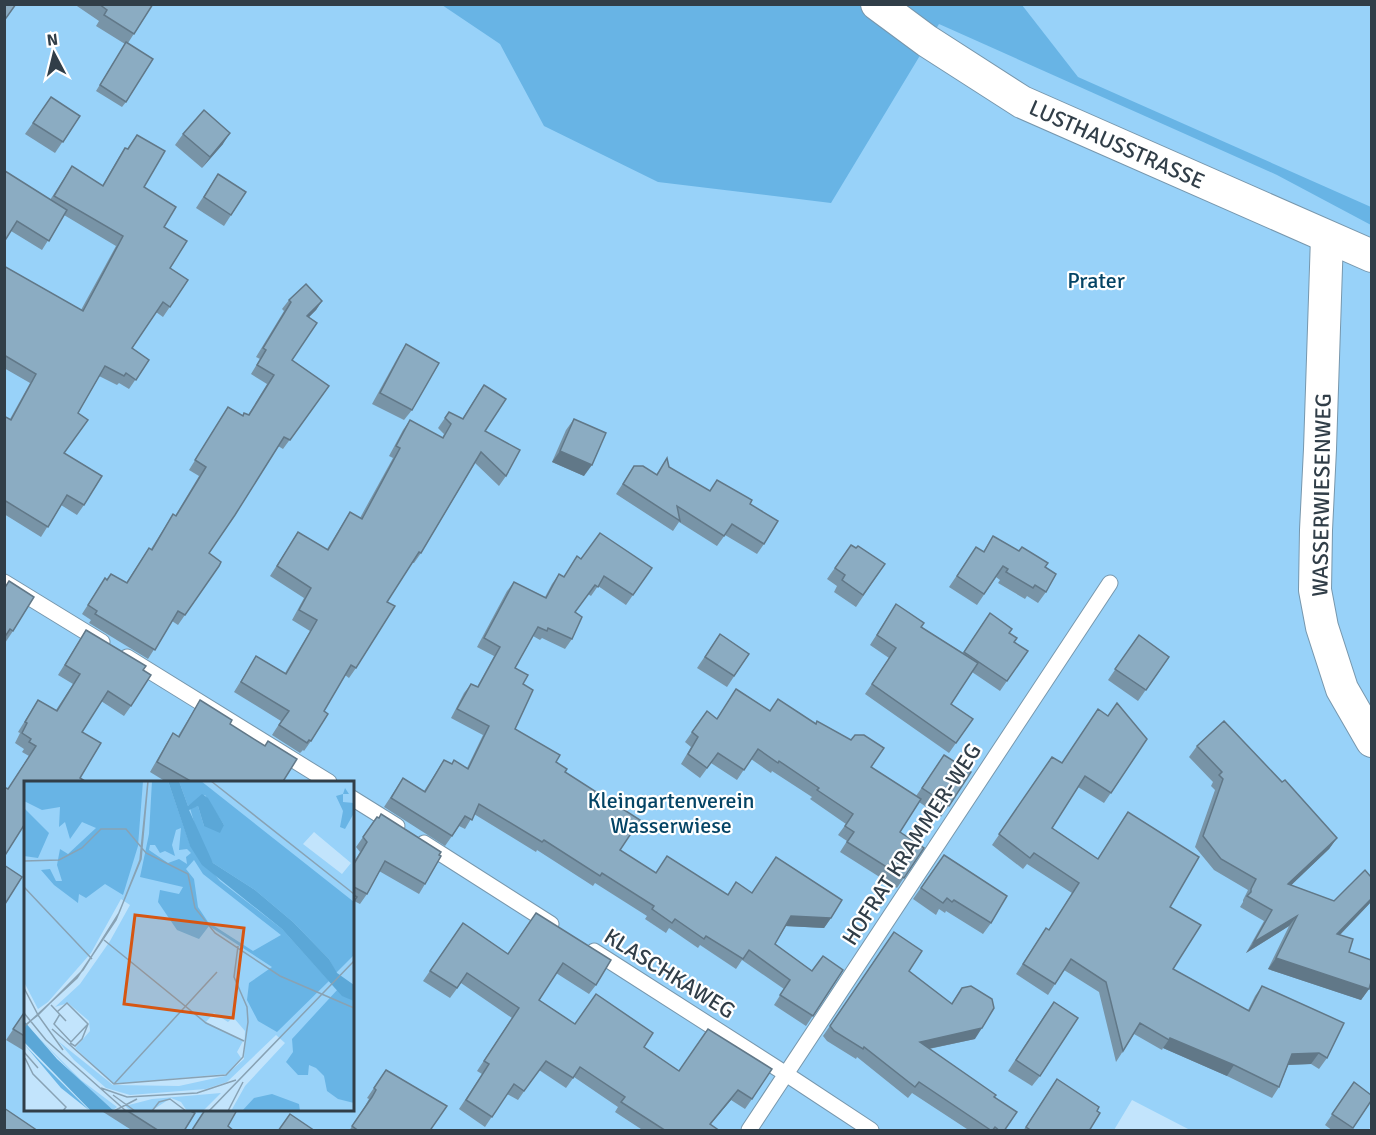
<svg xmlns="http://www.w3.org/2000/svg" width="1376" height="1135" viewBox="0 0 1376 1135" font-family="Signika,sans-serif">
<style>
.green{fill:#98d2f9;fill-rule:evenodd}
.forest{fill:#68b4e5}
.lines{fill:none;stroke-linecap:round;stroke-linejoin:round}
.service-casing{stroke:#7797ad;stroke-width:17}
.minor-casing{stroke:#7797ad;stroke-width:34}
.service{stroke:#fff;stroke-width:15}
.minor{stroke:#fff;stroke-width:32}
.wall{fill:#7894a7}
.shaded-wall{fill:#617888}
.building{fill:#8bacc2;stroke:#617888;stroke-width:1.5}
.labels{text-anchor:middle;stroke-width:4.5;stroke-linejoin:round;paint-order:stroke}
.street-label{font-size:22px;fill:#313e48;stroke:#fff}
.park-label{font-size:22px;fill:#044465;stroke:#fff}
.inset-river{fill:none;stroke:#5ba7d7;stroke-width:3}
.inset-road{fill:none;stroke:#88a2b4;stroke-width:1.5}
.view{fill:#d65612;fill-opacity:0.15;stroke:#d65612;stroke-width:3}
.inset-edge{fill:none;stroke:#313e48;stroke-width:3}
</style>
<rect width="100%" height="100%" fill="#c2e4fc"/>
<path class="green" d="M5,5H1371L1372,1126L1368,1130H1190L1132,1100L1114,1130H5ZM26,782H352V1110H26Z"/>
<polygon class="forest" points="442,5 1022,5 1078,77 1371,207 1371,225 1277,175 939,24 831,203 658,182 544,126 500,44"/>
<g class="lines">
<defs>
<g id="service">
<polyline points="4,582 102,642"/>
<polyline points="127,657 329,782"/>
<polyline points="352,798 397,826"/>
<polyline points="424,843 551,924"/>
<polyline points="594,951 786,1074 871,1130"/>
<polyline points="749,1130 1110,583"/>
</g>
<g id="minor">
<path id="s1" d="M877,4L927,41L1022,102L1372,256"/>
<polyline points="1327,237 1320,449 1316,530 1315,590 1322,627 1342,689 1372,741"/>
</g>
</defs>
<use href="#service" class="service-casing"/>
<use href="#minor" class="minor-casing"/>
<use href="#service" class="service"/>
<use href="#minor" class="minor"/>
</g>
<g class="wall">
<polygon points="74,4 153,4 128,43 126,102 122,107 96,91 125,44 96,26 99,21"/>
<polygon points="51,97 80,116 55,153 25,134"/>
<polygon points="183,134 223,144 202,168 175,145"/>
<polygon points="137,135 144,187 164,227 170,268 188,280 163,317 156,312 132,348 149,360 129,389 119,383 117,385 99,376 78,413 64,453 84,505 77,515 61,505 41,537 4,514 4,416 10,419 30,383 4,368 4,266 81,310 116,246 64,215 42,250 11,231 4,171 50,200 72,166 102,186 119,157 125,148 127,149"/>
<polygon points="218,174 246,192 224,226 196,208"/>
<polygon points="289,300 322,301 316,310 309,317 292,360 329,386 283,449 278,446 209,553 219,566 178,625 172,621 148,659 89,623 91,620 82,614 105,578 107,580 126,583 149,548 151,549 173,514 175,516 199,476 189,470 228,407 242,415 248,415 267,384 251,374 260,359 256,357 284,311 282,309"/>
<polygon points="406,344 412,410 404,420 372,404 399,355"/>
<polygon points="484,385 485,431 506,476 499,486 475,463 421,553 414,563 412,563 387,602 356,668 349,678 345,675 324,711 311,741 304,751 303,750 300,753 272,735 281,721 234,692 256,656 285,673 310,631 292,620 304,598 270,576 298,532 327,549 350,512 360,518 393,458 389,456 403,430 410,420 442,438 444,434 438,428 449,412 462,419"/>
<polygon points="574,419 584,476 552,462 566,430"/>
<polygon points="667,458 669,467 710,491 750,504 764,544 757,554 725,535 717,546 679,522 673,531 616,494 634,466 656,475"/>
<polygon points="993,536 1045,567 1046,592 1038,603 1027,596 1025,599 998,583 1000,580 996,577 977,605 949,587 976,547 983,552"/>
<polygon points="851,545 885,564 856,607 834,592 837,586 827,579"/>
<polygon points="577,556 581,559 652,568 626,605 598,586 591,596 588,594 575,612 572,639 565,649 542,638 540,640 533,636 515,668 523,684 515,729 556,762 565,772 620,850 656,873 667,856 728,895 752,893 831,918 824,928 786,926 775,944 812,971 843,970 806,1026 774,1005 784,989 742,960 736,969 700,945 698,948 669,928 666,933 645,919 647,916 595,883 593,886 537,850 536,852 474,814 465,829 459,826 445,846 384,807 403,778 424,791 444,760 451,764 454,760 467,768 483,735 451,718 464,693 471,684 477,687 494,656 477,647 507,591 514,582 545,597 552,584 559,574 564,577"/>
<polygon points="4,588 13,631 5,643 4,642"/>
<polygon points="896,604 921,627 963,653 990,613 1009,633 1014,642 1028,651 1000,691 972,672 951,704 973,719 949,753 865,694 889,658 870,645"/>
<polygon points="86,630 143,670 131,706 124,716 101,701 26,783 8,789 29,756 22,752 24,749 15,743 20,733 18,732 38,700 56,710 73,684 58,675"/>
<polygon points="720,634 749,654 727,687 697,668"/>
<polygon points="1139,635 1169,657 1138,701 1108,680"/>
<polygon points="736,689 770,711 871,767 916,796 944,755 971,772 941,817 919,802 900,832 924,848 897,888 840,852 847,841 838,835 846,824 810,799 812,797 772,771 771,773 751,759 737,780 711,763 700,778 681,764 691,747 685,742 707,711 717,719"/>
<polygon points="200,700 230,724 282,783 168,783 150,772 166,744 173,733 178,736"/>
<polygon points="1108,716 1147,739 1104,803 1078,787 1052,828 1098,859 1128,812 1170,907 1173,969 1248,1010 1255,996 1262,986 1327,1058 1319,1069 1311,1064 1288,1065 1279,1087 1272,1098 1227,1076 1163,1048 1162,1050 1134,1034 1116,1062 1099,992 1064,970 1048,995 1016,974 1046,928 1049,930 1072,893 1027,864 1023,869 992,845 1052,757 1062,763"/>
<polygon points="1197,746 1337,838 1329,849 1291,885 1334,901 1371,902 1340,935 1369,989 1361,1000 1268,969 1289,926 1246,953 1264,921 1240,907 1243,902 1243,900 1248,890 1214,870 1195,847 1215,790 1211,786 1213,782 1189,757"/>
<polygon points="377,817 439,855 425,884 419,894 379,871 367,894 360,904 354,901 352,904 352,865 360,852 356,847"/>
<polygon points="944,855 991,923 983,934 946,911 945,913 939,909 936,915 913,899"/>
<polygon points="536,913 596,985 589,994 556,973 539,1000 575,1024 644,1047 679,1071 708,1029 752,1099 745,1109 731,1100 710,1124 720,1131 644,1131 615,1112 618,1107 574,1077 566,1088 539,1070 518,1100 507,1094 485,1127 459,1109 482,1074 477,1071 512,1018 461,983 450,998 423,981 463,923 508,954"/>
<polygon points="894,932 909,971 951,1004 962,988 975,1039 929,1049 994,1097 1004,1131 970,1131 912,1093 908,1098 857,1057 856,1059 827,1041 823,1036"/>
<polygon points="26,1010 26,1052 6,1040"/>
<polygon points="1046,1013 1040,1076 1032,1086 1008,1071"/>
<polygon points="386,1070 431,1129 434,1131 349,1131 365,1106 369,1099 367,1098"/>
<polygon points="1057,1079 1097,1111 1089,1131 1023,1131"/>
<polygon points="1354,1082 1371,1101 1351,1131 1333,1131 1325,1125"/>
<polygon points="100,1110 188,1110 184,1131 133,1131"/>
</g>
<g class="shaded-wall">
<polygon points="230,133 223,144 202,168 210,157"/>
<polygon points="322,301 316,310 301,325 307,316"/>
<polygon points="560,451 592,465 584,476 552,462"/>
<polygon points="1337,838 1329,849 1281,895 1288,884"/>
<polygon points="1371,899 1371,902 1330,945 1337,934"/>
<polygon points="791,916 831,918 824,928 785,926"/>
<polygon points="1297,916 1289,926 1246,953 1254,942"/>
<polygon points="1276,958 1369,989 1361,1000 1268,969"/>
<polygon points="982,1028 975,1039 913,1052 920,1042"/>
<polygon points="1170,1038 1234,1065 1227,1076 1163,1048"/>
<polygon points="1319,1053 1311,1064 1285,1065 1292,1054"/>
<polygon points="738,1090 731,1100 705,1131 710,1124"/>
</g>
<g class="building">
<polygon points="4,4 16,4 4,21"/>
<polygon points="99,4 153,4 134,34 104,15 107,10"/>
<polygon points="126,42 153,59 126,102 100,85"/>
<polygon points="51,97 80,116 63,142 33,123"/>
<polygon points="204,110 230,133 210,157 183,134"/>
<polygon points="137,135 165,151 144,187 176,207 164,227 187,241 170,268 188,280 170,307 163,302 132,348 149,360 136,380 126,373 124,376 105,366 78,413 88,420 64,453 102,476 84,505 67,495 48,527 4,500 4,416 11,420 36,374 4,355 4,266 83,311 123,236 54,196 72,166 103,186 125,148 128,149"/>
<polygon points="5,171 67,210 49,241 17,221 4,242"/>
<polygon points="218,174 246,192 231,215 204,197"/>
<polygon points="306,284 322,301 307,316 317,323 292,360 329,386 290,440 284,437 235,515 209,553 221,562 219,566 185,615 178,611 155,650 95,614 97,611 88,605 105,578 107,580 111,574 127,583 149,548 152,550 173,514 176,516 206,467 195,460 228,407 243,416 244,413 249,415 274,375 257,365 266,350 263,348 291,302 289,300"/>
<polygon points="406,344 439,363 412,410 380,393"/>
<polygon points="484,385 506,399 485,431 520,450 506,476 481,452 421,553 419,552 387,602 395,606 356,668 351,665 324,711 328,714 311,741 309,740 307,743 279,725 289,711 241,682 256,656 286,674 317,620 299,610 311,588 277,566 298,532 328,550 350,512 362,519 400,448 396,446 410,420 443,438 451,424 445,418 449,412 463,419"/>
<polygon points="574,419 606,433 592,465 560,451"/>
<polygon points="667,458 669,467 710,491 717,480 752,500 750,504 778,521 764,544 732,524 724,536 677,506 680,521 623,484 634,466 643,466 657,475"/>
<polygon points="600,533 652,568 633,595 604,576 598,587 595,585 575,612 582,617 572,639 548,628 547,631 538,627 515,668 528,675 523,684 533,690 515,729 560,755 556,762 567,769 565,772 640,820 620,850 656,873 667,856 728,895 736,882 752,893 776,857 842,900 831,918 791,916 775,944 812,971 823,956 843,970 813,1016 780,995 790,980 749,950 743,959 706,936 704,939 675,919 672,923 652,909 654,906 602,873 600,876 544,840 542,842 479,804 472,820 465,816 452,836 391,798 403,778 425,792 444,760 452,764 454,760 468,769 489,726 457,709 471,684 478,687 500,647 484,638 514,582 546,598 559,574 564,577 577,556 581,559"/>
<polygon points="993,536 1019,551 1022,547 1048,563 1045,567 1056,574 1046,592 1035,585 1033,588 1006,572 1008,569 1003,566 984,594 957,576 976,547 984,552"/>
<polygon points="851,545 856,548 858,546 885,564 863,595 842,580 845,575 835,568"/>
<polygon points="9,581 34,597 13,631 10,629 4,638 4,589"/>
<polygon points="896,604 924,623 921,627 978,663 951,704 973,719 956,743 872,684 896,648 877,635"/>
<polygon points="990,613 1012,629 1009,633 1017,638 1014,642 1028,651 1007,681 964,652"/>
<polygon points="86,630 146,666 143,670 151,675 131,706 108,691 82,732 101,743 80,778 85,781 84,783 26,783 26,822 4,857 4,787 8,789 36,746 29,742 31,739 22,733 27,723 25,722 38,700 57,711 80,674 65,665"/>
<polygon points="720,634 749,654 734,676 705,657"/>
<polygon points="1139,635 1169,657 1146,690 1115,669"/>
<polygon points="736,689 770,711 778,699 816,724 817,721 851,740 855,735 864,735 884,748 871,767 921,799 900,832 924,848 904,878 847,842 854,832 845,826 853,814 817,790 819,788 779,761 778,763 758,749 744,770 718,753 707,768 688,754 698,737 692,732 707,711 717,719"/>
<polygon points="200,700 232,720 230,724 265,746 268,741 297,759 282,783 194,783 157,762 173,733 179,737"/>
<polygon points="1117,703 1147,739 1111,793 1085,776 1052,828 1098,859 1128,812 1199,857 1170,907 1201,925 1173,969 1249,1011 1262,986 1344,1023 1327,1058 1319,1053 1292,1054 1279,1087 1234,1065 1170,1038 1169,1040 1140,1023 1123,1051 1106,982 1071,959 1055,984 1023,964 1046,928 1049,930 1079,883 1034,853 1030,858 999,834 1052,757 1062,763 1098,709 1108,716"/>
<polygon points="1224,721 1282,782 1285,780 1337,838 1288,884 1334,901 1365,870 1371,877 1371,899 1337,934 1353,939 1349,952 1371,960 1371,982 1369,989 1276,958 1297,916 1254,942 1272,910 1247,896 1251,892 1251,889 1256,879 1221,859 1203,836 1223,779 1219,775 1222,772 1197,746"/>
<polygon points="944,755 971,772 949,806 922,788"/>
<polygon points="381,814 441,852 439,855 441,856 425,884 385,861 367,894 352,886 352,867 367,842 363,837 377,817 379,818"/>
<polygon points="944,855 1007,896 991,923 954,900 952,902 947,898 943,903 921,888"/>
<polygon points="4,865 22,877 5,904 4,903"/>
<polygon points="352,894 357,897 352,904"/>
<polygon points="536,913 611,960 596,985 563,963 539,1000 575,1024 596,994 653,1033 644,1047 679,1071 708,1029 772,1069 752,1099 738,1090 710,1124 720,1131 666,1131 621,1102 625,1097 580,1067 573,1078 546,1061 524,1091 514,1084 492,1117 466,1100 489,1064 484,1061 519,1008 467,973 457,988 430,971 463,923 508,954"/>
<polygon points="894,932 922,951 909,971 952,1004 962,988 971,986 992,999 994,1008 982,1028 920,1042 996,1095 994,1097 1017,1112 1004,1131 1000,1131 995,1127 992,1131 919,1082 915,1087 864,1047 863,1049 834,1031 830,1026"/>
<polygon points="1054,1002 1078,1018 1040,1076 1016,1060"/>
<polygon points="26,1010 26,1037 13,1029"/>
<polygon points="386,1070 447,1106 431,1129 434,1131 359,1131 352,1126 372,1097 376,1090 374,1088"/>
<polygon points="1057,1079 1099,1107 1097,1111 1100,1113 1089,1131 1032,1131 1026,1127"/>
<polygon points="1354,1082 1371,1095 1371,1101 1353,1128 1332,1114"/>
<polygon points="4,1108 38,1131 4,1131"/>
<polygon points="126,1110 188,1110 195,1113 184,1131 159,1131"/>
<polygon points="205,1110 237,1110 228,1126 234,1131 194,1131 192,1130"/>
<polygon points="290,1114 315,1131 278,1131"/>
</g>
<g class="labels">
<g class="street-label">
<text dy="8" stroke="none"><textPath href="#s1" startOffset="279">LUSTHAUSSTRASSE</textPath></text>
<text transform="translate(1321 495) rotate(-89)" y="8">WASSERWIESENWEG</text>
<text transform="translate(911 844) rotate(-57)" y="8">HOFRAT KRAMMER-WEG</text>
<text transform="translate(670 973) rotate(32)" y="8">KLASCHKAWEG</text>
</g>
<g class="park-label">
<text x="1096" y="288">Prater</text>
<text x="671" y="808">Kleingartenverein<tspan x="671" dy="25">Wasserwiese</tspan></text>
</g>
</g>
<g transform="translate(24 781)">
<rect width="330" height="330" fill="#c2e4fc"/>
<path d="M0,0H330V330H207L221,305L261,262L252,254L203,301L182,308L106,314L82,307L50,279L34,260L89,304L155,305L201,295L220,278L221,250L209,236L204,241L190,232L182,241L219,260L213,271L217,277L202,293L89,303L51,267L66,250L65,240L44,222L31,226L56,203L86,160L106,124L97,118L67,172L24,221L14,228L0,201ZM290,51L327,82L318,93L279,63ZM5,247L57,299L93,326L89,329L55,299ZM197,312L179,330H163L157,321L147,317L127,330H107L101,325L128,318Z" fill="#98d2f9" fill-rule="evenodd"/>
<path d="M0,0H119L114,65L99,114L81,103L62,117L55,113L54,122L30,104L17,89L26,88L32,100H38L33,84L36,68L44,73L72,47L58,41L46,58L41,41L35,46L36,26L18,29L0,20ZM128,0H144L166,64L196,100L258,148L305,200L253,251L234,240L223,219L225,202L248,186L185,145L175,158L153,149L134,121L136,109L155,113L159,106L116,96L125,53ZM157,47L155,69L163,68L167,72L162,76L163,83L155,78L144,82L125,69L126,64H131L136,72L141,70L151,75L148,64L152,49ZM170,79L179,93L257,154L229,170L184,141L174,126L170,98L162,88ZM155,0H177L330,121V174L312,192L305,178L269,141L231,109L189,82L175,59L166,27L174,25L180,45L200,44L181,14L164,25ZM321,7L325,13H319V21L330,22V32L321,48L316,46L319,30L312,15L319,13ZM0,27L25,52L14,77L0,75ZM314,208L330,220V322L314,318L303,310L300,295L292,287L285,284L284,294H274L262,281L269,271L268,258ZM0,263L16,280L66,330L37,307ZM248,313L275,323L276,330H218L230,317Z" fill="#68b4e5" fill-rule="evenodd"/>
<path d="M144,0H155L164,25L178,13L184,17L200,44L196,52L180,45L174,25L165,29L189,82L231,109L269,141L305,178L313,192L330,204V220L318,215L258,148L178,84L166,65ZM0,240L33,278L90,330H67L0,261Z" fill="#5ba7d7"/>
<path class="inset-river" d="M1,246L34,283L85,330"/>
<path class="inset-road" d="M187,0L330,113M0,80L35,79L58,67L77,48H102L122,72L164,93L171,127L191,152L256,195L330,227M0,106L68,178M80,159L182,242L220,260M0,207L14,234L0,245M27,224L42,240M33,231L43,222L64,243L47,261L30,243L36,233M0,232L22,259L102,330M14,234L59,189L95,132L116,79L124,0M14,234L39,269M0,246L53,197L92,139L117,78L124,0M28,248L90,303L202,294L219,276L224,241L223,226L210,196L214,165M46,262L51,265L58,258L64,243M0,271L14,287M1,277L9,293L42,326L39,330M90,303L193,191M77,307L103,316L173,312L212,299M89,314L111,330M90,330L113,318M128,330L135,321L146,318L162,330M185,330L330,180M204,330L219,301"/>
<path class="view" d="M111,134L220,147L209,237L100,223Z"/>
<rect width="330" height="330" class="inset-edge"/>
</g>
<rect width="1376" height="1135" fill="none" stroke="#313e48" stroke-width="12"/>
<g transform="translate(54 54) rotate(353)" stroke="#ffffff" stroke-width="4.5" paint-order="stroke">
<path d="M0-4.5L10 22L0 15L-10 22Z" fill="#313e48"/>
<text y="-9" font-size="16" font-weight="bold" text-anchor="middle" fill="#313e48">N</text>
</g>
</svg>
